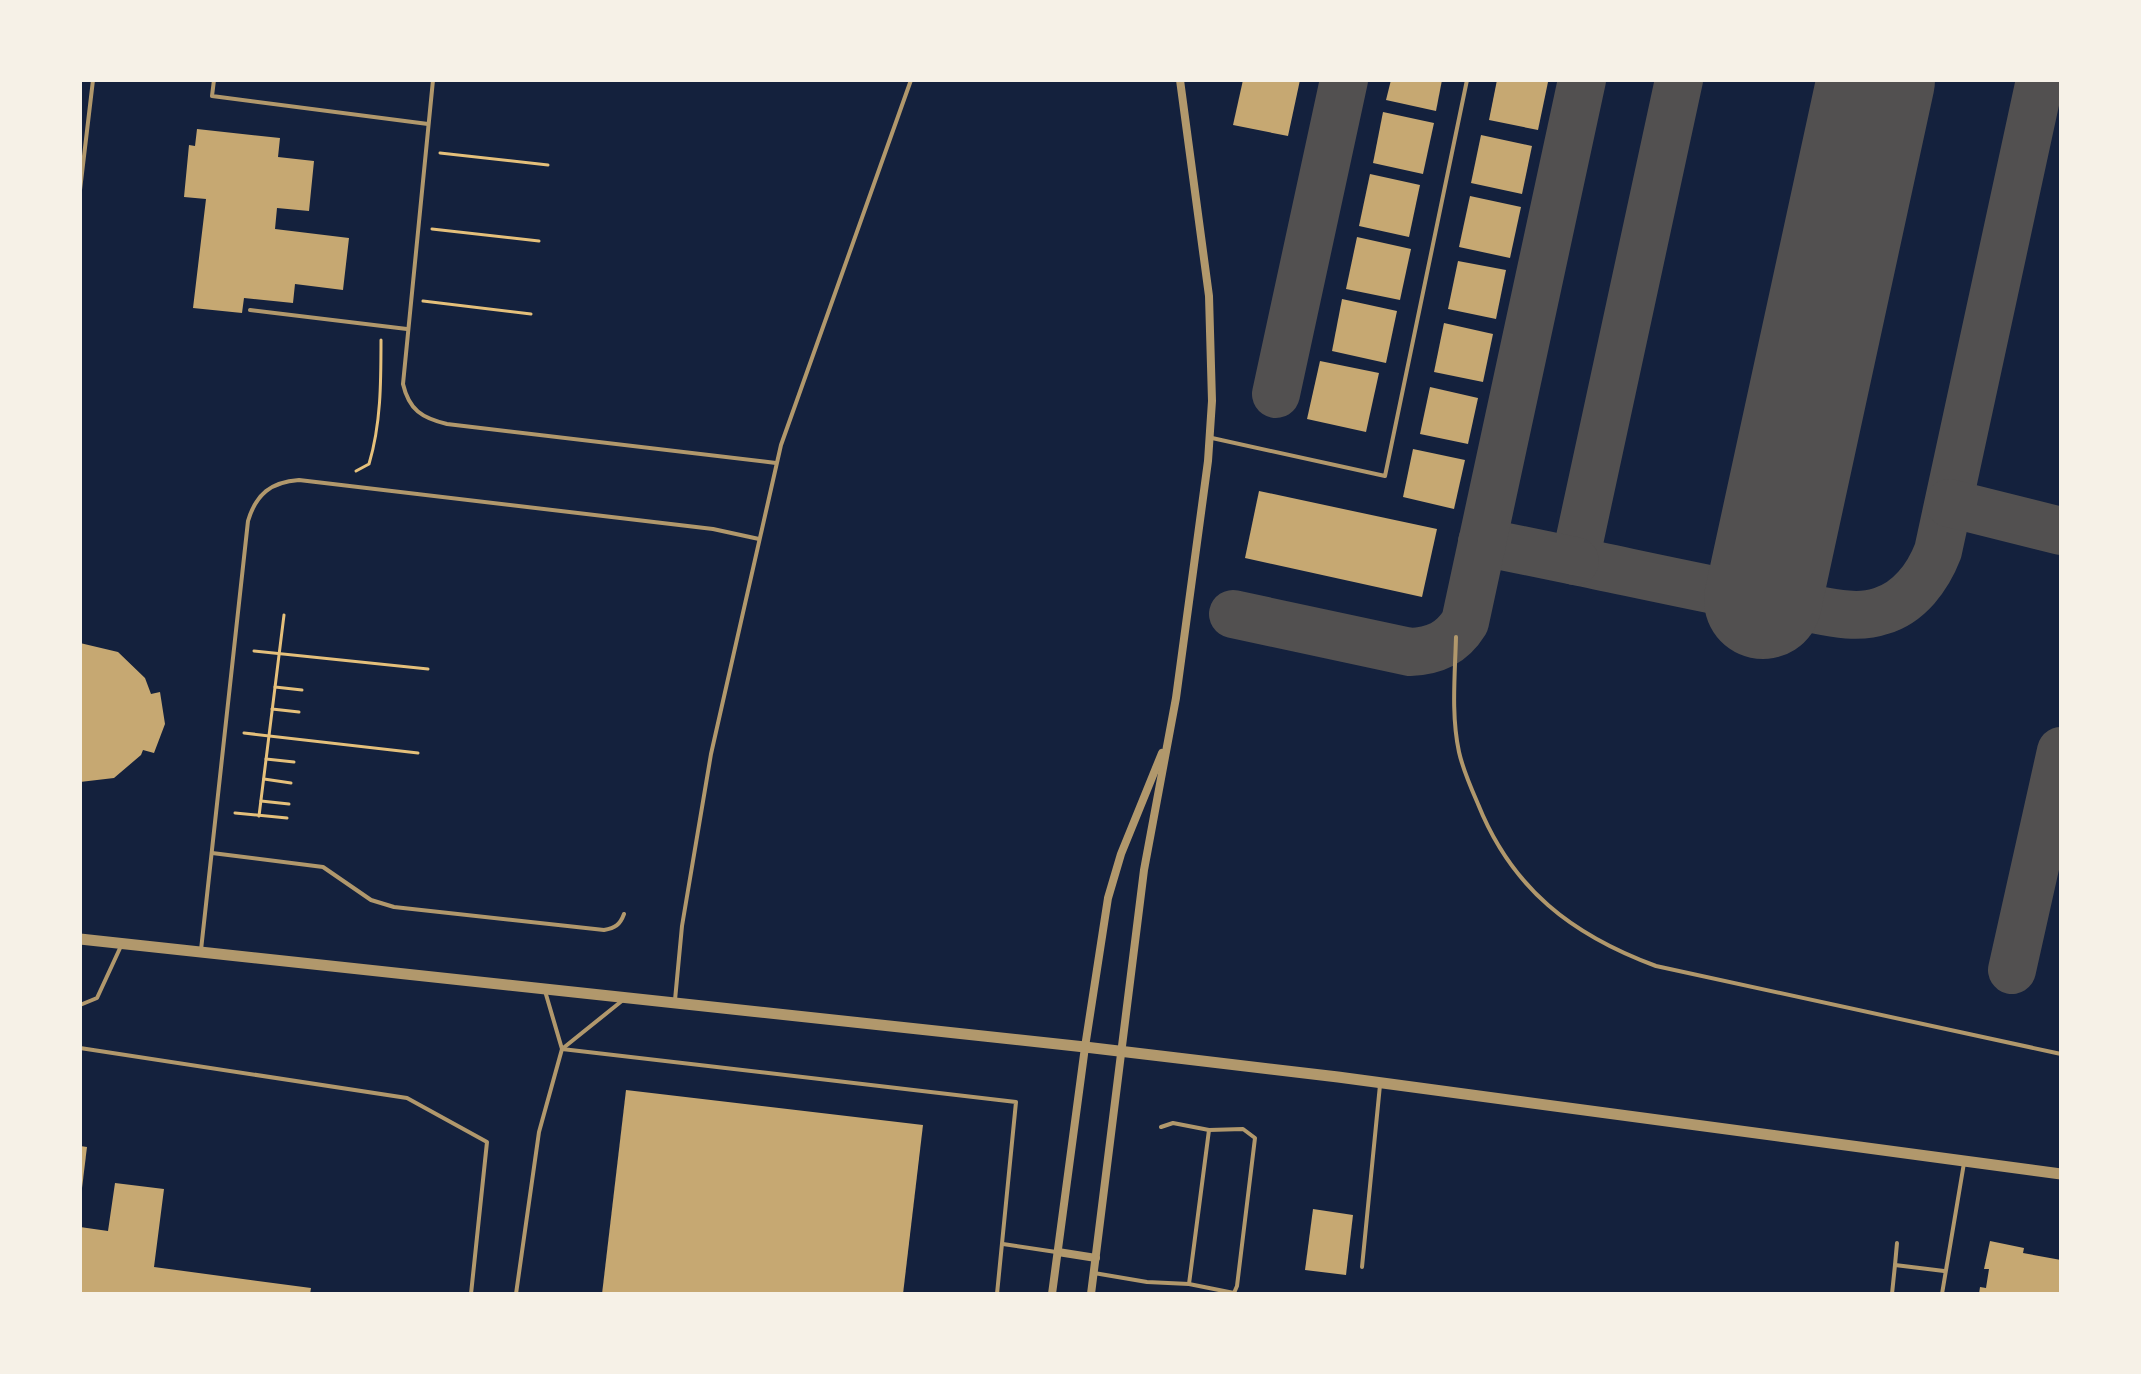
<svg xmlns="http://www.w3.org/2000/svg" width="2141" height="1374" viewBox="0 0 2141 1374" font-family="'Titillium Web',sans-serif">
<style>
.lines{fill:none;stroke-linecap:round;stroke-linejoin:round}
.taxiway{stroke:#525050;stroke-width:48}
.runway{stroke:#525050;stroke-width:118}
.building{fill:#c6a872}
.path{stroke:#e5c07b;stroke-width:3}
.service{stroke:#b1986c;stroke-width:4}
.minor{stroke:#b1986c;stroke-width:8}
.tertiary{stroke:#b1986c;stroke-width:11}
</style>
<rect width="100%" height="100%" fill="#14213d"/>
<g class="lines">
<g class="taxiway">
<path d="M1679,80L1575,561C1647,576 1719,592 1791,605C1819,609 1853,621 1881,611C1909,603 1928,577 1938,551L2040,80"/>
<polyline points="1276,394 1344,80"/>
<polyline points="1949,503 2061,531"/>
<polyline points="1482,542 1575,561"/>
<path d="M1233,614L1410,652C1435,651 1452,643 1465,622L1582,80"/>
<polyline points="2012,970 2061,751"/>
</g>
<polyline class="runway" points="1763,600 1876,80"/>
</g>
<g class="building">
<polygon points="1243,80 1300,80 1288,136 1233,125"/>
<polygon points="1391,80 1442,80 1436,111 1386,100"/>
<polygon points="1497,80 1548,82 1538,130 1489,120"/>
<polygon points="1383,112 1434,123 1423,174 1373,163"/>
<polygon points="197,129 280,138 278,157 314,161 309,211 277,208 275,229 349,238 343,290 295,284 293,303 244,298 242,313 193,308 206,199 184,197 189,145 195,146"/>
<polygon points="1481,135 1532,146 1522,194 1471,183"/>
<polygon points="1370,174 1420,185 1409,237 1359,226"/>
<polygon points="1470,196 1521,207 1510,258 1459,247"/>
<polygon points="1357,237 1411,249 1400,300 1346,289"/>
<polygon points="1458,261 1506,270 1496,319 1448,309"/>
<polygon points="1342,299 1397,311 1386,363 1332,351"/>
<polygon points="1444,323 1493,334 1483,382 1434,372"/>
<polygon points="1320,361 1379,373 1366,432 1307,419"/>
<polygon points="1430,387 1478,398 1468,444 1420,434"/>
<polygon points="1413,449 1465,460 1454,509 1403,497"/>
<polygon points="1259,491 1437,529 1422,597 1245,558"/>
<polygon points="80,643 118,652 145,678 151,694 160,692 165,724 154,753 143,750 141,755 114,778 80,782"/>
<polygon points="626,1090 923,1125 903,1294 602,1294"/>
<polygon points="80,1146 87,1147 82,1188 80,1188"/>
<polygon points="115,1183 164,1189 154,1267 311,1288 310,1294 80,1294 80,1227 108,1231"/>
<polygon points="1313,1209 1353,1215 1346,1275 1305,1270"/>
<polygon points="1990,1241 2024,1248 2023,1253 2061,1260 2061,1294 1979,1294 1980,1287 1986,1288 1989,1269 1984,1269"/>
</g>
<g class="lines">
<g class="path">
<polyline points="440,153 548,165"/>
<polyline points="432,229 539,241"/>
<polyline points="423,301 531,314"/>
<path d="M356,471L369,464C381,424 381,382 381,340"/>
<polyline points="254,651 428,669"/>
<polyline points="275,687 302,690"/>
<polyline points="272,709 299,712"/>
<polyline points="244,733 418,753"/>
<polyline points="266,759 294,762"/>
<polyline points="264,779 291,783"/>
<polyline points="261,801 289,804"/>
<polyline points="235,813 287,818"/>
<polyline points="259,816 284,615"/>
</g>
<g class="service">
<polyline points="214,80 212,96 428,124"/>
<path d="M433,80L403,384C409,410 422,418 447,424L776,463"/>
<polyline points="80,190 93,80"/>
<polyline points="250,310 407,329"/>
<polyline points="1212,438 1385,476 1467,80"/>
<path d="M1456,637C1455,675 1451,715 1459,752C1463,770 1471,788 1478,804C1512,889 1572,935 1656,966L2061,1054"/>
<path d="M212,853L323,867L371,900L394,907L604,930C615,928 620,925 624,914"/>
<path d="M201,950L248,521C256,494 271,482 299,480L713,529L759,539"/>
<polyline points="545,991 562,1049 623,1000"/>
<polyline points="675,1000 682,926 711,754 781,445 911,80"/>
<polyline points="80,1005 97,998 121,946"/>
<polyline points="80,1048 407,1098 487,1142 471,1294"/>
<polyline points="1003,1244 1056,1252"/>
<polyline points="1895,1265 1897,1243"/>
<polyline points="1362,1267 1380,1085"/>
<polyline points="1094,1273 1147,1282 1189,1284 1234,1293 1237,1286 1255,1138 1243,1129 1209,1130 1173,1123 1161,1127"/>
<polyline points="1189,1284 1209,1130"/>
<polyline points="516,1294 539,1132 562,1049 1016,1102 997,1294"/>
<polyline points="1892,1294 1895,1265 1944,1271"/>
<polyline points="1942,1294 1964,1163"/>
</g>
<g class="minor">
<polyline points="1058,1252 1096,1258"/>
<polyline points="1052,1294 1085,1047 1108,898 1121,854 1162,753"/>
<polyline points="1091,1294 1144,870 1176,698 1208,461 1212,401 1209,296 1180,80"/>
</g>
<polyline class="tertiary" points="80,939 1085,1047 1338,1077 2061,1174"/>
</g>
<rect width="2141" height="1374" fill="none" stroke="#f6f1e7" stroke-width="164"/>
</svg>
